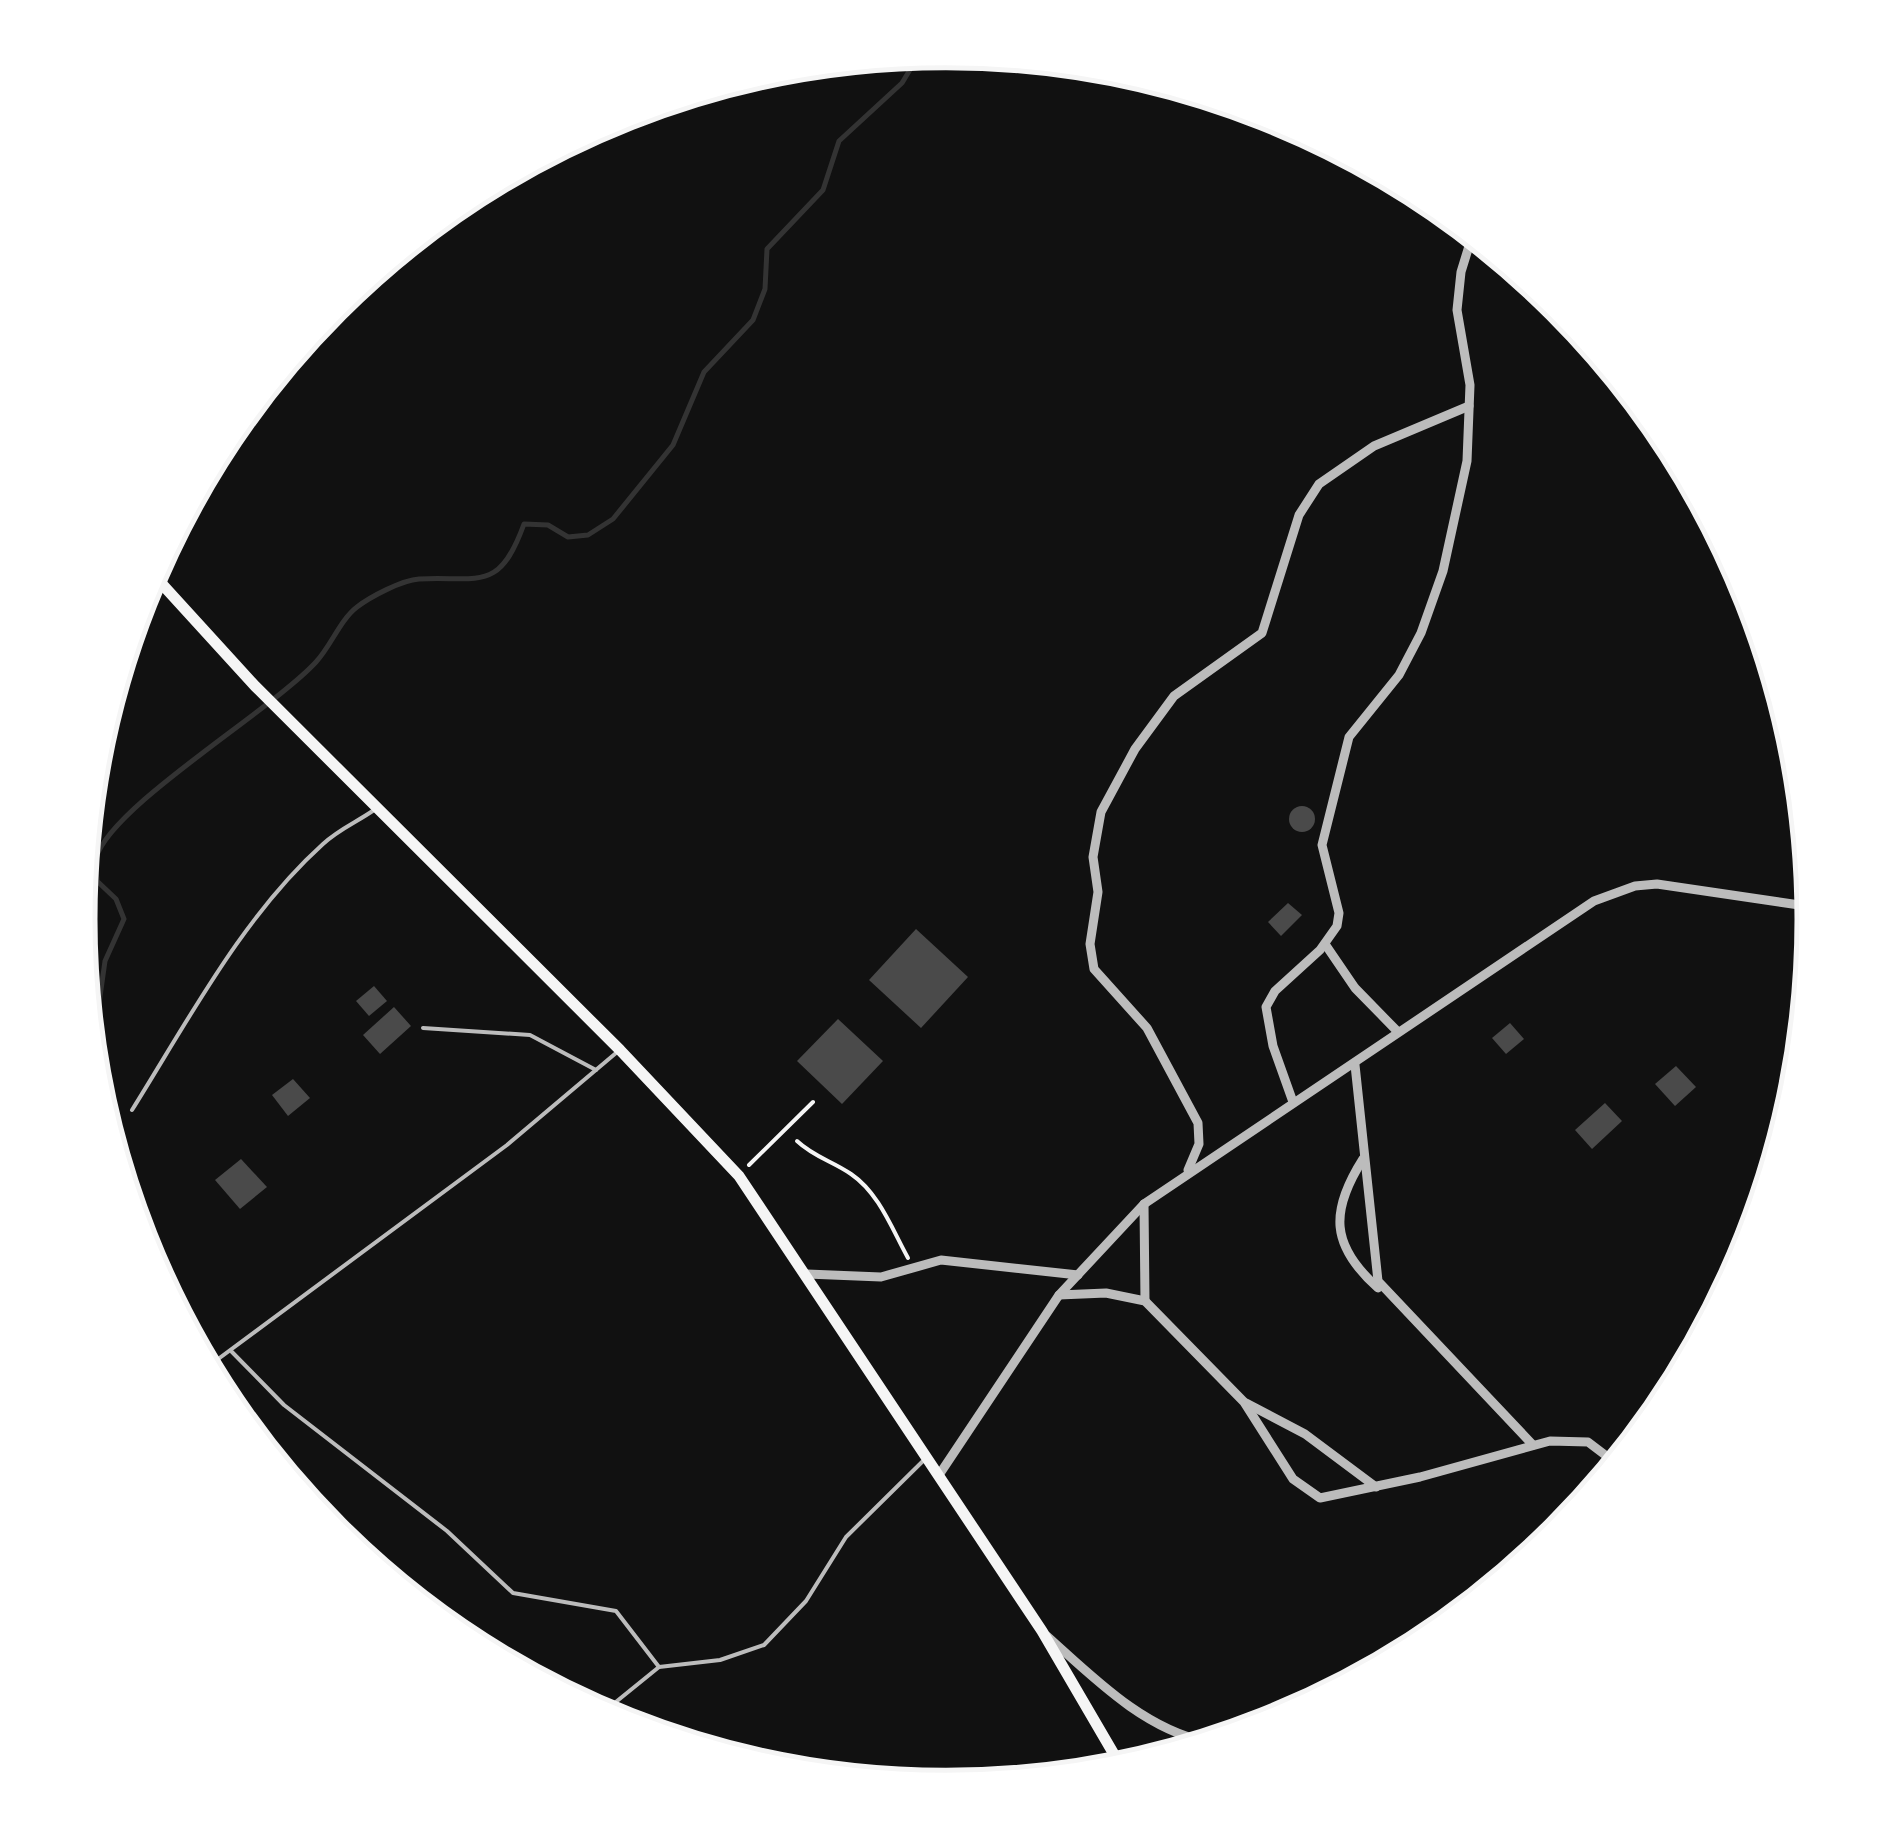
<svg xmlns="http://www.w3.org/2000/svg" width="1892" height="1837" viewBox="0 0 1892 1837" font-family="'Sofia Sans Condensed',sans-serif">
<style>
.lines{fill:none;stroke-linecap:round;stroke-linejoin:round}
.stream{stroke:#333;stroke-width:5}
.building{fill:#4a4a4a}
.path{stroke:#f5f5f5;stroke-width:4}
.service{stroke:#bcbcbc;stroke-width:4}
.minor{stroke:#bcbcbc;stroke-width:9}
.secondary{stroke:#f5f5f5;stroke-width:11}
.rim{fill:none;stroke:#f5f5f5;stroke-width:5}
</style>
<rect width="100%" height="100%" fill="#111"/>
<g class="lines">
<path class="stream" d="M91,1061L105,961L124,919L116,899L97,881C97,875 94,864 96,858C111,806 272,710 316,662C331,646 340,620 357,607C370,597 402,580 419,579C480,576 499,593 524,524L548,525L568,537L588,535L613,519L673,445L704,372L753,320L765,289L767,249L823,190L839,141L902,83L920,53"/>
</g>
<g class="building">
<circle cx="1302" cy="819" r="13"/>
<polygon points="1288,903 1302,915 1281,936 1268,922"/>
<polygon points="916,929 968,977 921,1028 869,980"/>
<polygon points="374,986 387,1001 369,1016 356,1001"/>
<polygon points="394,1007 411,1026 380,1054 363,1035"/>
<polygon points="838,1019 883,1061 842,1104 797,1061"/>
<polygon points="1510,1023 1524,1039 1506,1054 1492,1038"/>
<polygon points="1676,1066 1696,1087 1675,1106 1655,1084"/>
<polygon points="293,1079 310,1098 288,1116 272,1095"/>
<polygon points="1605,1103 1622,1121 1592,1149 1575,1130"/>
<polygon points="241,1159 267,1187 240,1209 215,1180"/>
</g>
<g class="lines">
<g class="path">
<path d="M797,1141C814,1157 832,1161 851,1174C879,1193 892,1229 908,1258"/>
<polyline points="749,1165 813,1102"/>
</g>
<g class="service">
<polyline points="423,1028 530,1035 596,1070"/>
<path d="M132,1110C189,1019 243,916 323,844C339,829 357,822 374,810"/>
<polyline points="232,1352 284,1405 447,1531 513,1593 616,1611 659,1667"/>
<polyline points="206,1368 507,1145 616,1053"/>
<polyline points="601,1714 659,1667 720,1660 764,1645 806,1601 846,1537 924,1460"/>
</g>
<g class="minor">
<polyline points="1325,944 1355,988 1398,1032"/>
<polyline points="1355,1065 1378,1281 1533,1445"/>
<polyline points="1293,1102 1273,1046 1266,1007 1275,991 1320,950 1337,926 1339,913 1322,845 1349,737 1399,675 1421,633 1443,571 1467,461 1470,385 1457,310 1461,272 1473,233"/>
<path d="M1363,1159C1330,1211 1330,1245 1378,1288"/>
<polyline points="1188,1170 1199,1144 1198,1123 1147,1028 1094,969 1090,944 1098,892 1093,857 1101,812 1135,749 1174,696 1262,633 1299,515 1319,484 1374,446 1469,406"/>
<polyline points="1144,1204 1145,1301"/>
<polyline points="807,1274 881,1277 941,1260 1078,1275"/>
<polyline points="1059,1295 1106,1293 1145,1301 1244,1402 1293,1479 1320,1498 1420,1477 1550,1441 1588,1442 1617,1464"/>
<polyline points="1246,1403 1305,1434 1376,1487"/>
<polyline points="939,1475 1059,1295 1144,1204 1594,901 1635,886 1657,884 1813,907"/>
<path d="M1047,1636C1095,1679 1144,1729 1207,1742"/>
</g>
<polyline class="secondary" points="151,572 255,686 620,1050 739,1176 1042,1631 1122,1768"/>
</g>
<path d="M0 0H1892V1837H0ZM95 919a851 851 0 1 1 1702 0a851 851 0 1 1-1702 0Z" fill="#fff" fill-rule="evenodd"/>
<path class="rim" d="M95 919a851 851 0 1 1 1702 0a851 851 0 1 1-1702 0Z"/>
</svg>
